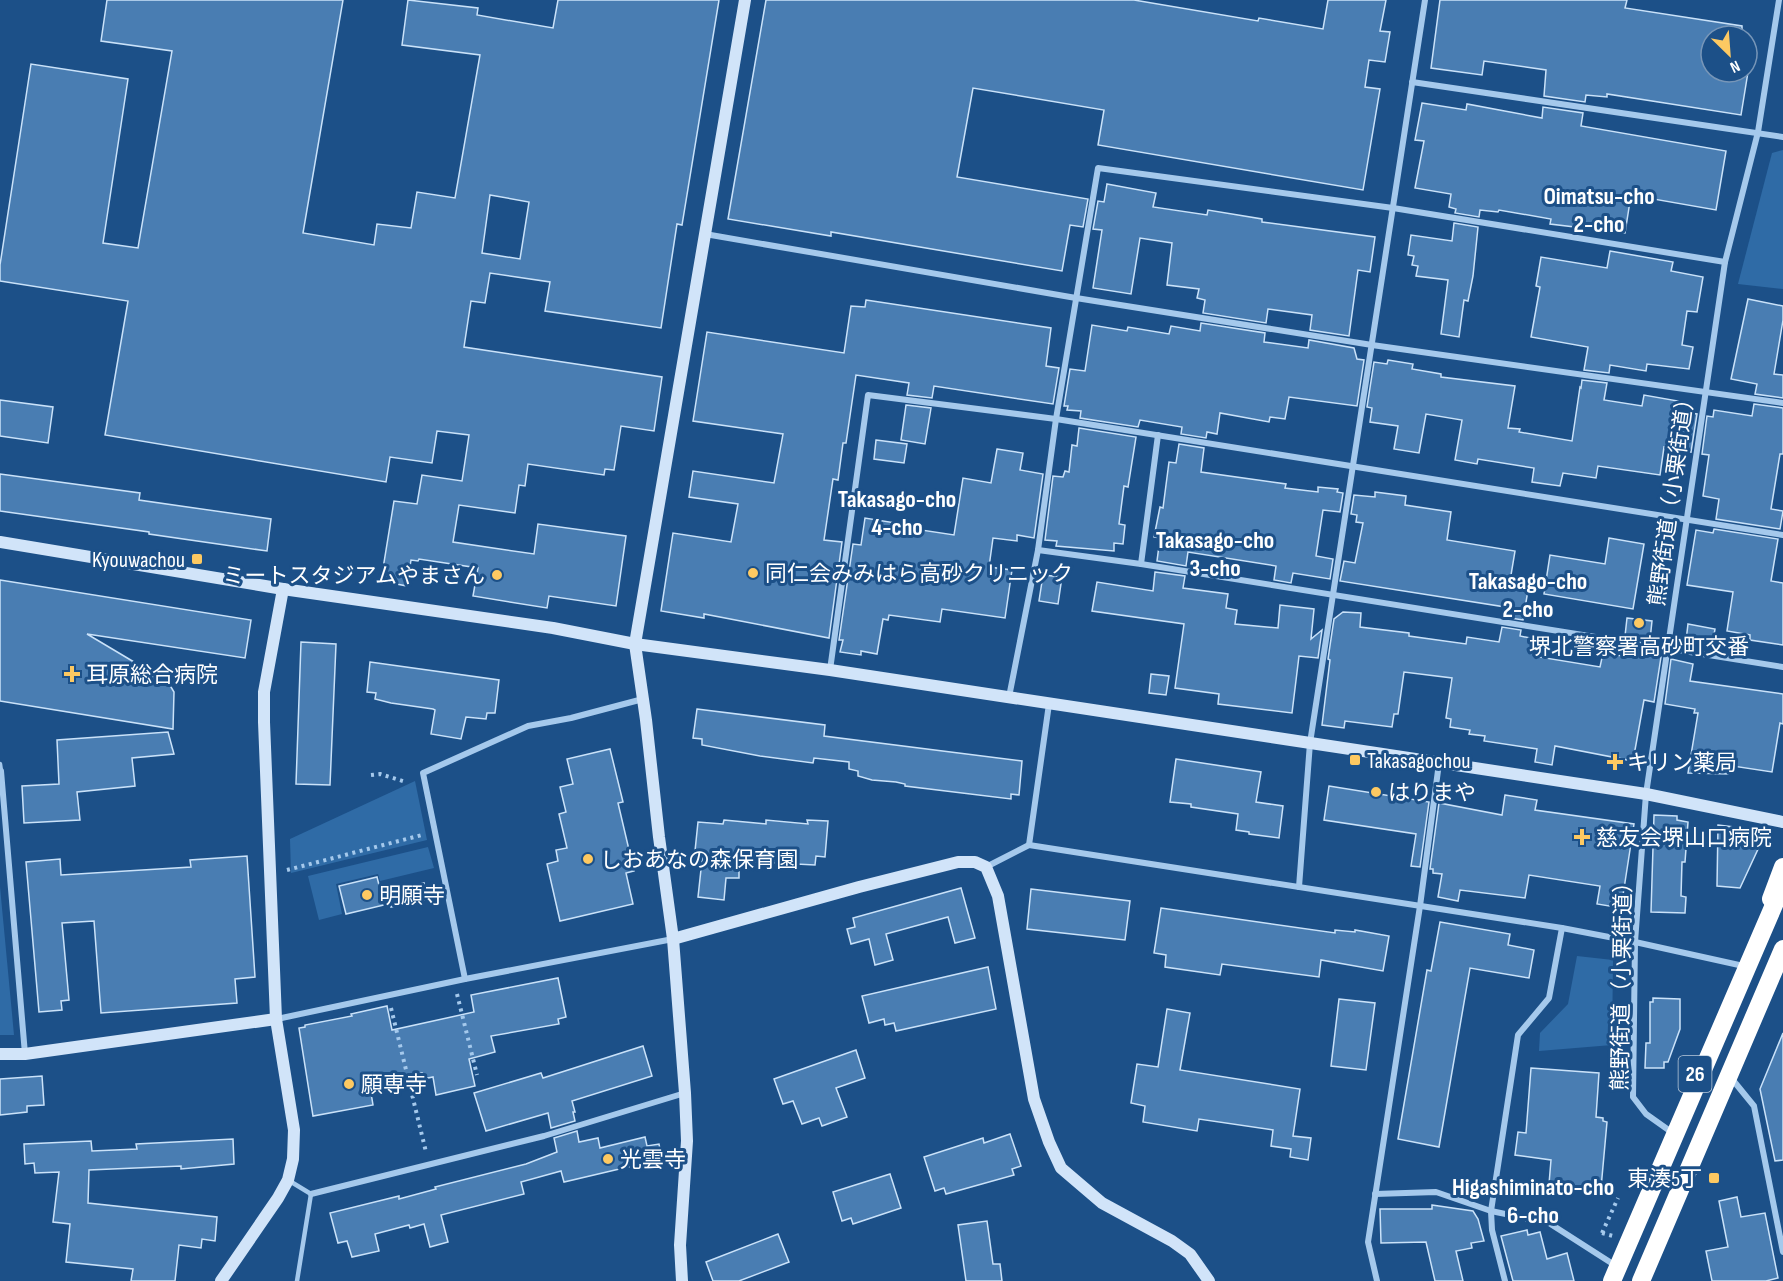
<svg xmlns="http://www.w3.org/2000/svg" width="1783" height="1281" viewBox="0 0 1783 1281" font-family="'Sofia Sans Condensed','Noto Sans JP',sans-serif">
<style>
.green{fill:#2f6ba6}
.building{fill:#497db2;stroke:#cae2f9;stroke-width:1.5;fill-rule:evenodd}
.lines{fill:none;stroke-linecap:round;stroke-linejoin:round}
.path{stroke:#a5c9ec;stroke-width:4;stroke-dasharray:3 4.5;stroke-linecap:butt}
.lane{stroke:#a5c9ec;stroke-width:4.5}
.street{stroke:#a5c9ec;stroke-width:6}
.secondary{stroke:#d1e4f9;stroke-width:12}
.highway{stroke:#fff;stroke-width:18}
.path-bridge{stroke:#a5c9ec;stroke-width:4;stroke-dasharray:3 4.5;stroke-linecap:butt}
.highway-bridge{stroke:#fff;stroke-width:18}
.poi-dot{fill:#fdc962;stroke:#1c5088;stroke-width:2}
.labels{text-anchor:middle;stroke-width:6;stroke-linejoin:round;paint-order:stroke}
.shield{fill:#1c5088;stroke:#bbcadb;stroke-width:1.5}
.shield-label{font-size:21px;font-weight:bold;fill:#fff}
.street-label{font-size:22px;fill:#fff;stroke:#1c5088}
.poi-label{font-size:22px;fill:#fff;stroke:#1c5088;text-anchor:start}
.neighbourhood-label{font-size:24px;font-weight:bold;fill:#fff;stroke:#1c5088}
</style>
<rect width="100%" height="100%" fill="#1c5088"/>
<g class="green">
<polygon points="1783,150 1783,289 1738,284 1772,153"/>
<polygon points="415,781 427,840 291,873 290,839"/>
<polygon points="428,847 434,868 380,881 378,874 336,884 342,914 319,920 308,876"/>
<polygon points="0,887 14,1035 0,1035"/>
<polygon points="1577,956 1613,960 1612,1045 1539,1051 1540,1033 1568,1004"/>
</g>
<g class="building">
<path d="M107,0H343L303,233L374,245L377,224L411,228L417,192L455,198L480,55L402,45L408,0L478,8L477,15L553,28L558,0H719L682,225L677,224L661,328L545,311L550,282L490,273L485,303L471,301L464,347L662,377L654,431L621,426L614,470L605,469L604,475L528,464L525,486L519,485L515,513L459,505L453,542L534,554L538,524L626,536L616,606L549,596L547,608L473,596L478,568L419,559L418,561L411,560L407,586L381,581L394,501L417,504L422,475L462,481L469,435L437,431L432,463L390,457L386,482L105,435L128,301L0,281V265L31,64L128,79L103,243L138,248L172,51L101,41ZM490,195L529,202L520,259L482,253Z"/>
<polygon points="766,0 1134,0 1258,21 1259,18 1323,29 1328,0 1386,0 1380,31 1390,32 1385,62 1369,60 1365,87 1380,89 1363,190 1098,145 1104,110 973,88 957,177 1088,199 1083,227 1070,225 1062,271 831,232 831,236 728,219"/>
<polygon points="1440,0 1627,0 1625,8 1742,26 1742,36 1711,36 1711,72 1748,72 1741,115 1607,94 1607,97 1586,95 1585,102 1544,96 1546,70 1484,61 1482,75 1431,68"/>
<polygon points="1422,103 1466,110 1467,104 1542,118 1543,107 1583,113 1581,126 1726,151 1716,210 1631,195 1625,233 1550,224 1551,219 1499,210 1498,212 1480,210 1479,217 1455,213 1456,209 1449,207 1451,194 1415,188 1424,141 1415,140"/>
<polygon points="1107,184 1156,193 1153,207 1207,215 1208,210 1262,219 1262,222 1375,237 1370,272 1358,270 1349,336 1310,330 1312,315 1268,309 1266,323 1203,313 1205,300 1197,298 1199,289 1167,285 1172,243 1140,238 1131,294 1093,288 1102,230 1093,229 1098,201 1104,202"/>
<polygon points="1454,223 1478,227 1473,276 1468,301 1464,300 1459,337 1441,334 1448,280 1416,276 1418,266 1412,265 1414,256 1408,255 1411,235 1452,241"/>
<polygon points="1610,251 1673,262 1671,271 1703,277 1697,312 1687,311 1682,345 1693,347 1689,369 1647,364 1646,371 1610,365 1609,373 1584,370 1588,347 1531,337 1540,287 1536,286 1541,257 1607,268"/>
<polygon points="1748,299 1783,306 1783,320 1774,374 1783,375 1783,398 1755,394 1757,384 1731,379"/>
<polygon points="866,300 1051,328 1046,366 1059,368 1053,404 934,386 932,398 907,395 909,383 856,375 846,443 843,443 838,480 833,479 824,540 842,542 829,638 704,614 704,618 661,611 673,533 731,542 738,504 689,497 693,471 774,483 783,434 693,421 707,332 844,353 851,306 865,307"/>
<polygon points="1201,323 1265,333 1264,342 1308,348 1309,340 1354,348 1357,359 1364,360 1357,406 1289,397 1285,419 1270,417 1269,422 1220,413 1217,434 1207,432 1206,438 1181,434 1182,427 1140,420 1138,427 1080,418 1081,411 1067,410 1068,406 1064,406 1070,369 1085,371 1092,325 1127,331 1128,327 1169,334 1171,326 1200,331"/>
<polygon points="1388,360 1413,364 1412,369 1441,374 1441,377 1515,386 1508,428 1520,429 1519,432 1572,441 1580,387 1581,388 1582,380 1607,383 1604,400 1642,406 1644,395 1678,401 1676,411 1697,414 1691,452 1664,447 1660,475 1598,466 1596,478 1563,473 1560,486 1532,482 1534,468 1478,459 1477,464 1455,460 1462,420 1426,414 1419,453 1394,449 1398,426 1370,422 1372,408 1367,407 1374,362 1387,364"/>
<polygon points="0,400 53,407 48,443 0,436"/>
<polygon points="1754,404 1783,408 1783,454 1780,454 1771,509 1783,511 1780,529 1716,519 1719,499 1703,496 1709,455 1702,454 1707,416 1713,417 1714,410 1752,416"/>
<polygon points="906,405 931,408 925,444 901,440"/>
<polygon points="1079,428 1136,437 1128,487 1124,486 1119,524 1125,525 1123,544 1114,543 1114,551 1056,546 1057,541 1045,540 1053,476 1063,477 1065,471 1069,472 1072,445 1077,446"/>
<polygon points="876,440 907,444 904,463 874,459"/>
<polygon points="1179,444 1204,448 1201,472 1286,484 1285,488 1318,492 1318,487 1338,489 1337,492 1343,493 1340,512 1323,510 1316,556 1333,559 1330,579 1293,573 1291,583 1274,580 1276,566 1188,552 1186,566 1157,561 1160,538 1154,537 1160,507 1163,508 1169,462 1176,463"/>
<polygon points="997,449 1023,453 1020,470 1043,474 1034,538 1017,535 1017,541 993,538 989,567 1012,570 1005,618 942,609 940,622 889,615 888,620 883,619 877,654 861,651 861,655 840,652 843,640 839,640 853,544 861,545 865,518 902,524 901,527 954,535 963,478 991,483"/>
<polygon points="0,474 140,493 139,500 271,519 267,551 149,534 149,532 0,511"/>
<polygon points="1375,492 1406,496 1405,505 1451,512 1447,540 1515,551 1509,587 1528,590 1523,620 1504,617 1505,607 1340,581 1344,561 1355,563 1363,523 1356,522 1357,515 1351,514 1354,495 1375,497"/>
<polygon points="1714,529 1778,539 1771,581 1783,583 1783,645 1750,640 1750,635 1727,631 1733,592 1687,585 1696,530 1713,533"/>
<polygon points="1609,538 1644,544 1633,609 1544,594 1550,555 1605,564"/>
<polygon points="1155,572 1185,576 1183,588 1228,594 1226,608 1237,610 1235,624 1278,628 1280,605 1314,609 1311,639 1322,630 1318,658 1299,656 1292,713 1218,704 1219,694 1175,688 1184,624 1092,611 1097,582 1153,591"/>
<polygon points="1043,575 1062,577 1058,604 1039,601"/>
<polygon points="0,580 251,620 245,658 87,634 134,662 132,675 158,676 168,682 174,692 173,729 0,701"/>
<polygon points="1343,612 1361,613 1360,627 1409,633 1409,636 1466,644 1467,637 1499,642 1502,627 1521,630 1520,636 1541,640 1539,657 1600,667 1603,653 1622,656 1623,647 1648,651 1648,655 1661,657 1654,702 1644,700 1633,761 1555,746 1552,765 1535,762 1537,749 1484,741 1485,736 1469,734 1470,730 1450,727 1451,719 1446,718 1452,678 1404,672 1398,714 1394,714 1392,727 1345,721 1344,728 1322,725 1330,660 1328,659 1334,619"/>
<polygon points="1627,618 1652,621 1650,640 1625,636"/>
<polygon points="1688,624 1715,629 1712,646 1686,641"/>
<polygon points="301,642 336,644 330,785 296,784"/>
<polygon points="1671,659 1693,664 1690,681 1783,694 1783,724 1780,723 1772,772 1733,766 1731,774 1688,773 1698,713 1694,713 1695,709 1665,704"/>
<polygon points="370,662 499,680 495,713 487,713 486,719 466,717 461,739 431,734 435,710 433,709 391,703 375,699 376,693 367,692"/>
<polygon points="1151,674 1169,676 1166,695 1149,693"/>
<polygon points="697,709 825,725 824,736 1022,761 1019,795 1011,794 1011,799 905,786 905,784 896,782 872,780 858,776 858,771 849,769 849,762 814,758 813,763 760,756 702,745 702,739 693,738"/>
<polygon points="168,732 174,754 132,758 135,786 77,792 80,820 24,823 22,786 59,784 57,740"/>
<polygon points="610,749 623,802 618,803 634,871 626,873 633,904 560,921 547,864 558,861 556,850 567,848 559,814 566,812 560,787 573,784 567,759"/>
<polygon points="1176,759 1261,772 1256,802 1283,806 1279,838 1249,834 1249,832 1236,830 1238,814 1191,807 1191,804 1170,802"/>
<polygon points="1329,786 1429,802 1420,867 1411,866 1416,834 1324,820"/>
<polygon points="1505,795 1537,800 1535,810 1634,824 1621,908 1597,904 1600,886 1529,875 1525,898 1460,890 1458,901 1438,897 1442,874 1433,873 1433,869 1430,869 1439,803 1502,815"/>
<polygon points="1654,815 1677,816 1677,820 1688,822 1685,862 1682,862 1681,896 1686,897 1685,913 1651,912"/>
<polygon points="724,820 766,824 766,820 808,824 807,820 828,821 825,857 816,856 815,865 739,861 739,878 726,878 724,900 698,897 703,851 695,851 698,822 723,824"/>
<polygon points="1718,825 1750,829 1759,847 1740,888 1717,886"/>
<polygon points="247,856 255,977 235,979 237,1003 101,1013 94,921 62,923 69,1000 61,1001 62,1010 39,1012 26,862 60,859 61,875 191,867 190,860"/>
<polygon points="377,877 384,905 346,914 339,886"/>
<polygon points="424,883 427,899 391,907 387,892"/>
<polygon points="961,888 975,938 955,943 948,917 886,934 893,960 875,965 869,939 851,944 847,929 855,927 853,918"/>
<polygon points="1031,889 1130,901 1125,940 1027,929"/>
<polygon points="1161,908 1335,933 1335,930 1355,932 1355,930 1389,936 1383,971 1321,960 1319,977 1222,964 1220,975 1165,967 1166,955 1154,953"/>
<polygon points="1440,922 1510,934 1508,945 1534,950 1529,978 1470,968 1439,1147 1398,1139 1427,970 1431,971"/>
<polygon points="988,967 996,1009 896,1031 894,1023 885,1025 884,1019 869,1023 862,996"/>
<polygon points="558,978 566,1017 558,1019 559,1024 491,1036 495,1052 469,1059 475,1086 436,1095 433,1077 423,1079 422,1073 375,1084 376,1092 371,1093 373,1105 313,1116 299,1028 305,1027 305,1025 352,1016 351,1014 387,1006 392,1030 474,1012 471,995"/>
<polygon points="1653,998 1680,999 1680,1029 1668,1062 1664,1062 1664,1068 1645,1068 1646,1043 1650,1043 1650,1002 1653,1002"/>
<polygon points="1339,999 1375,1003 1366,1070 1331,1066"/>
<polygon points="1167,1009 1190,1013 1180,1070 1300,1089 1293,1136 1311,1138 1308,1160 1290,1157 1291,1149 1271,1146 1273,1130 1199,1119 1197,1131 1143,1122 1145,1106 1131,1103 1137,1064 1158,1067"/>
<polygon points="1783,1033 1783,1160 1775,1161 1760,1089"/>
<polygon points="643,1046 652,1076 572,1101 575,1112 573,1112 575,1121 551,1128 548,1113 486,1131 474,1093 541,1073 543,1078"/>
<polygon points="856,1050 865,1078 836,1088 847,1117 822,1126 819,1118 802,1124 793,1101 783,1104 774,1079"/>
<polygon points="1531,1068 1599,1073 1596,1117 1603,1118 1603,1121 1607,1122 1601,1188 1549,1184 1551,1160 1515,1155 1518,1132 1526,1133"/>
<polygon points="42,1076 44,1105 27,1106 27,1112 0,1115 0,1079"/>
<polygon points="577,1131 579,1142 598,1138 600,1148 645,1137 647,1146 659,1144 662,1159 564,1182 561,1171 521,1182 524,1194 441,1215 448,1242 430,1247 424,1224 410,1228 409,1225 375,1234 379,1251 352,1257 347,1241 338,1243 330,1213 399,1196 399,1199 436,1189 435,1187 526,1164 557,1152 554,1138"/>
<polygon points="1010,1134 1021,1166 1012,1169 1014,1175 946,1194 944,1188 935,1191 924,1157 983,1138 984,1143"/>
<polygon points="233,1139 234,1164 181,1169 181,1166 89,1170 88,1203 217,1217 215,1241 202,1239 201,1248 179,1245 175,1281 131,1281 133,1269 66,1262 70,1224 53,1222 59,1172 35,1173 34,1163 25,1164 24,1144 91,1141 92,1151 137,1149 136,1144"/>
<polygon points="890,1174 901,1208 853,1224 851,1218 842,1221 833,1192"/>
<polygon points="1737,1197 1741,1217 1765,1213 1778,1278 1766,1281 1712,1281 1706,1251 1728,1247 1719,1201"/>
<polygon points="1432,1205 1473,1211 1478,1219 1484,1241 1471,1243 1472,1248 1456,1251 1463,1281 1435,1281 1426,1242 1381,1243 1380,1209 1432,1209"/>
<polygon points="987,1221 993,1264 1000,1264 1002,1281 966,1281 958,1225"/>
<polygon points="1527,1230 1528,1235 1540,1232 1547,1259 1567,1253 1574,1281 1513,1281 1501,1236"/>
<polygon points="778,1234 789,1262 739,1281 713,1281 706,1262"/>
</g>
<g class="lines">
<g class="path">
<polyline points="371,775 380,774 406,782"/>
<polyline points="287,870 422,835"/>
<polyline points="457,994 477,1075"/>
<polyline points="391,1008 426,1152"/>
<polyline points="1602,1233 1618,1198"/>
</g>
<g class="lane">
<polyline points="0,764 1,771"/>
<polyline points="288,1180 311,1194 297,1281"/>
</g>
<g class="street">
<polyline points="1412,82 1783,137"/>
<polyline points="705,234 1076,298 1372,345 1783,403"/>
<polyline points="1038,550 1141,564 1783,667"/>
<polyline points="1141,564 1158,435"/>
<polyline points="830,670 868,395 1056,419 1783,535"/>
<polyline points="1009,697 1038,550 1056,419 1098,168 1393,208 1725,262"/>
<polyline points="1,771 25,1054"/>
<polyline points="1029,845 1049,704"/>
<polyline points="986,867 1029,845 1562,928 1635,942 1739,965"/>
<polyline points="1299,887 1310,743 1425,0"/>
<polyline points="465,979 423,773 528,726 571,718 643,699"/>
<polyline points="277,1019 465,979 673,939"/>
<polyline points="1732,1079 1754,1106 1783,1252"/>
<polyline points="1670,1131 1646,1114 1633,1097 1635,942 1646,794 1725,262 1758,132 1779,0"/>
<polyline points="311,1194 544,1136 685,1093"/>
<polyline points="1375,1194 1436,1192 1491,1211 1549,1223 1613,1264"/>
<polyline points="1377,1281 1368,1242 1420,906 1439,763"/>
<polyline points="1505,1281 1492,1230 1491,1211 1518,1035 1549,998 1562,928"/>
</g>
<g class="secondary">
<polyline points="0,542 283,589 553,628 635,644 830,670 1646,794 1783,822"/>
<polyline points="673,939 859,887 958,862 975,862 986,867 998,896 1034,1099 1049,1142 1061,1168 1102,1203 1172,1241 1190,1254 1209,1281"/>
<polyline points="0,1054 25,1054 276,1019"/>
<polyline points="221,1281 278,1198 288,1180 293,1159 294,1130 276,1019 264,722 264,692 283,589"/>
<polyline points="682,1281 680,1245 687,1141 685,1093 673,939 659,837 646,720 635,644 745,0"/>
</g>
<polyline class="highway" points="1771,899 1783,867"/>
<polyline class="path-bridge" points="1602,1233 1613,1236"/>
<g class="highway-bridge">
<polyline points="1612,1281 1783,884"/>
<polyline points="1641,1281 1783,949"/>
</g>
</g>
<g class="poi-dot">
<rect x="191" y="553" width="12" height="12" rx="3"/>
<circle cx="753" cy="573" r="6"/>
<circle cx="497" cy="575" r="6"/>
<circle cx="1639" cy="623" r="6"/>
<path d="M69 665h6v6h6v6h-6v6h-6v-6h-6v-6h6z"/>
<rect x="1349" y="754" width="12" height="12" rx="3"/>
<path d="M1612 753h6v6h6v6h-6v6h-6v-6h-6v-6h6z"/>
<circle cx="1376" cy="792" r="6"/>
<path d="M1579 828h6v6h6v6h-6v6h-6v-6h-6v-6h6z"/>
<circle cx="588" cy="859" r="6"/>
<circle cx="367" cy="895" r="6"/>
<circle cx="349" cy="1084" r="6"/>
<circle cx="608" cy="1159" r="6"/>
<rect x="1708" y="1172" width="12" height="12" rx="3"/>
</g>
<g class="labels">
<rect class="shield" x="1678.5" y="1056" width="33" height="36" rx="4.5"/>
<g class="shield-label">
<text x="1695" y="1081">26</text>
</g>
<g class="street-label">
<text transform="translate(1671 497) rotate(-82)" y="8">熊野街道（小栗街道）</text>
<text transform="translate(1621 981) rotate(-89)" y="8">熊野街道（小栗街道）</text>
</g>
<g class="poi-label">
<text x="185" y="567" text-anchor="end">Kyouwachou</text>
<text x="765" y="581">同仁会みみはら高砂クリニック</text>
<text x="485" y="583" text-anchor="end">ミートスタジアムやまさん</text>
<text x="1639" y="654" text-anchor="middle">堺北警察署高砂町交番</text>
<text x="86" y="682">耳原総合病院</text>
<text x="1367" y="768">Takasagochou</text>
<text x="1627" y="770">キリン薬局</text>
<text x="1388" y="800">はりまや</text>
<text x="1596" y="845">慈友会堺山口病院</text>
<text x="600" y="867">しおあなの森保育園</text>
<text x="379" y="903">明願寺</text>
<text x="361" y="1092">願専寺</text>
<text x="620" y="1167">光雲寺</text>
<text x="1702" y="1186" text-anchor="end">東湊5丁</text>
</g>
<g class="neighbourhood-label">
<text x="1599" y="204">Oimatsu-cho<tspan x="1599" dy="28">2-cho</tspan></text>
<text x="897" y="507">Takasago-cho<tspan x="897" dy="28">4-cho</tspan></text>
<text x="1215" y="548">Takasago-cho<tspan x="1215" dy="28">3-cho</tspan></text>
<text x="1528" y="589">Takasago-cho<tspan x="1528" dy="28">2-cho</tspan></text>
<text x="1533" y="1195">Higashiminato-cho<tspan x="1533" dy="28">6-cho</tspan></text>
</g>
</g>
<g transform="translate(1729 54) rotate(155)"><circle r="28" fill="#1c5088" stroke="#7796b8" stroke-width="1.5"/>
<path d="M0-4.5L10 22L0 15L-10 22Z" fill="#fdc962"/>
<text y="-9" font-size="16" font-weight="bold" text-anchor="middle" fill="#ffffff">N</text>
</g>
</svg>
